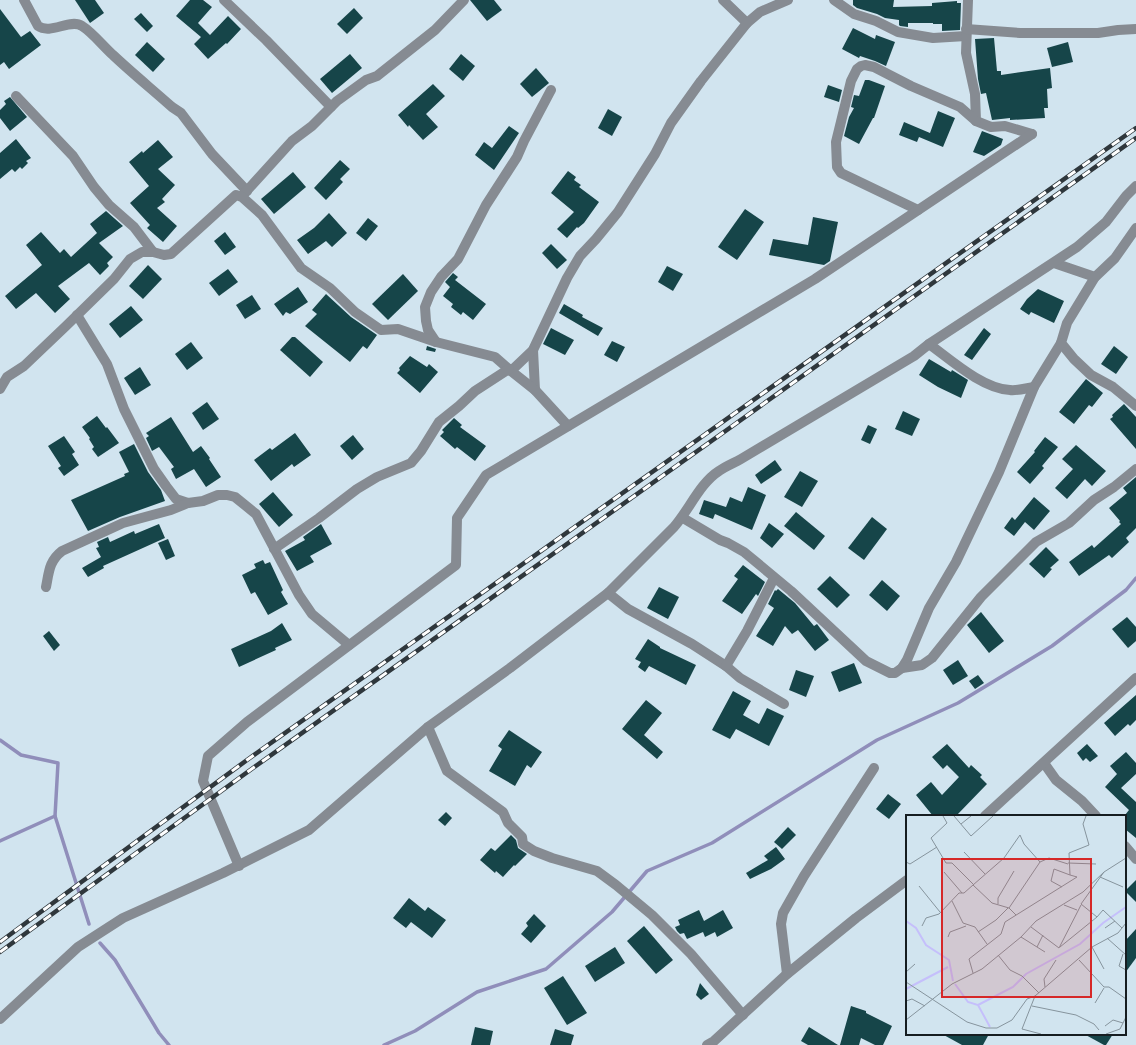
<svg xmlns="http://www.w3.org/2000/svg" width="1136" height="1045" viewBox="0 0 1136 1045" font-family="'Public Sans',sans-serif">
<style>
.lines{fill:none;stroke-linecap:round;stroke-linejoin:round}
.stream{stroke:#908eba;stroke-width:3.5}
.building{fill:#164549}
.street{stroke:#868b92;stroke-width:10}
.rail-casing{stroke:#2f373c;stroke-width:4.5}
.rail{stroke:#fff;stroke-width:3;stroke-dasharray:9;stroke-linecap:butt}
.inset-river{fill:none;stroke:#c5bffb;stroke-width:2}
.inset-road{fill:none;stroke:#86949d;stroke-width:1}
.view{fill:#d62828;fill-opacity:0.15;stroke:#d62828;stroke-width:2}
.inset-edge{fill:none;stroke:#161d21;stroke-width:2}
</style>
<rect width="100%" height="100%" fill="#d1e4ef"/>
<g class="lines">
<g class="stream">
<polyline points="0,740 21,755 58,763 55,816 89,924"/>
<polyline points="0,841 55,816"/>
<polyline points="100,943 115,960 159,1033 169,1045"/>
<polyline points="384,1045 415,1031 477,992 546,969 612,912 647,871 712,843 877,740 958,703 1052,646 1126,590 1136,578"/>
</g>
</g>
<g class="building">
<polygon points="75,0 95,0 104,13 90,23"/>
<polygon points="190,0 203,0 212,7 198,23 210,35 228,16 241,29 227,44 226,43 208,59 194,44 201,37 176,16"/>
<polygon points="470,0 494,0 502,10 487,21"/>
<polygon points="853,0 894,0 893,7 932,6 932,3 957,1 957,3 961,3 960,30 942,31 942,24 933,24 933,23 908,23 908,27 900,26 899,25 899,20 885,18 877,14 857,8 853,5"/>
<polygon points="354,8 363,18 347,34 337,24"/>
<polygon points="0,9 21,37 30,31 41,45 9,69 4,62 0,65"/>
<polygon points="141,13 153,26 147,32 134,19"/>
<polygon points="853,28 875,39 876,35 895,42 886,66 875,61 860,56 859,58 842,49"/>
<polygon points="994,38 997,71 1001,71 1001,75 1050,68 1052,88 1047,89 1048,108 1044,108 1045,118 1010,120 1010,118 992,120 986,93 981,94 978,79 975,39"/>
<polygon points="147,42 165,59 153,72 135,55"/>
<polygon points="1068,42 1073,62 1052,67 1047,48"/>
<polygon points="350,54 362,68 332,93 320,79"/>
<polygon points="461,54 475,66 463,81 449,69"/>
<polygon points="536,68 549,83 532,97 520,84"/>
<polygon points="865,80 869,80 885,86 874,118 873,118 859,144 844,136 849,117 854,108 851,107 854,95 859,96"/>
<polygon points="433,84 445,96 426,114 438,127 423,140 409,125 408,127 398,115"/>
<polygon points="828,85 842,90 839,102 824,97"/>
<polygon points="10,97 27,117 10,131 0,118 0,110 6,104 4,101"/>
<polygon points="608,109 622,117 612,136 598,128"/>
<polygon points="938,111 955,118 943,147 919,137 917,142 899,135 904,122 930,133"/>
<polygon points="509,126 519,133 494,170 475,155 484,142 492,148"/>
<polygon points="982,131 1003,139 1001,145 984,156 973,152"/>
<polygon points="16,139 31,158 26,161 28,163 22,169 20,167 15,172 12,169 0,179 0,153"/>
<polygon points="158,140 173,157 158,169 175,185 162,199 165,202 157,208 177,226 163,242 147,228 150,225 130,203 149,186 129,162 142,151 143,153"/>
<polygon points="340,160 350,169 340,179 343,182 326,200 314,188"/>
<polygon points="568,171 576,177 574,180 581,185 579,187 599,202 584,223 578,228 577,227 567,238 557,229 574,212 551,193"/>
<polygon points="293,172 306,187 274,214 261,199"/>
<polygon points="745,209 764,222 737,260 718,247"/>
<polygon points="106,211 123,226 99,243 113,257 107,263 109,266 100,275 89,263 58,286 70,299 55,313 36,293 16,309 5,296 42,265 26,245 41,232 60,253 64,249 71,257 97,233 90,224"/>
<polygon points="329,213 347,233 332,247 326,241 308,254 297,240 314,228"/>
<polygon points="813,217 838,222 830,261 824,265 769,255 773,239 808,245"/>
<polygon points="368,218 378,226 366,241 356,233"/>
<polygon points="225,232 236,247 225,255 214,241"/>
<polygon points="551,244 567,260 557,269 542,253"/>
<polygon points="148,265 162,279 143,299 129,286"/>
<polygon points="667,266 683,274 673,291 658,282"/>
<polygon points="228,269 238,282 219,296 209,283"/>
<polygon points="453,273 458,277 455,280 486,304 473,320 463,312 461,315 451,307 453,304 443,296 450,287 445,282"/>
<polygon points="403,274 418,291 388,320 372,304"/>
<polygon points="298,287 308,302 290,314 286,312 283,316 274,304"/>
<polygon points="1038,289 1064,301 1054,323 1031,312 1029,315 1020,309 1027,299"/>
<polygon points="326,294 351,317 377,335 367,349 363,346 350,362 305,326 317,314 312,310"/>
<polygon points="252,295 261,309 245,319 236,305"/>
<polygon points="564,304 583,315 582,317 603,328 598,336 559,313"/>
<polygon points="131,306 143,320 120,338 109,324"/>
<polygon points="551,328 574,340 565,355 543,344"/>
<polygon points="984,328 991,334 972,360 964,355"/>
<polygon points="292,337 295,337 323,362 310,377 280,350"/>
<polygon points="612,341 625,347 617,362 604,355"/>
<polygon points="191,342 203,358 187,370 175,354"/>
<polygon points="427,346 436,349 435,352 426,350"/>
<polygon points="1114,346 1128,357 1116,374 1101,364"/>
<polygon points="410,356 427,367 429,364 438,372 420,393 397,373 400,370 399,368"/>
<polygon points="929,359 951,372 952,370 968,380 961,398 938,387 919,375"/>
<polygon points="140,367 151,385 135,395 124,378"/>
<polygon points="1086,379 1103,393 1092,407 1089,405 1074,424 1059,412"/>
<polygon points="207,402 219,419 203,430 192,413"/>
<polygon points="1124,404 1136,417 1136,449 1110,419 1113,417 1112,415"/>
<polygon points="903,411 920,419 912,436 895,429"/>
<polygon points="97,416 106,428 107,427 119,443 98,457 92,449 94,447 89,439 90,438 82,427"/>
<polygon points="171,417 193,452 201,446 210,458 209,459 221,477 206,487 194,469 176,479 171,469 174,467 159,447 152,451 146,438 149,436 146,433"/>
<polygon points="454,418 462,425 460,427 486,446 475,461 457,447 455,449 440,436 444,432 442,430"/>
<polygon points="868,425 877,429 870,444 861,440"/>
<polygon points="295,433 311,455 294,467 292,464 271,481 254,460 270,448 272,450"/>
<polygon points="353,435 364,449 352,460 340,446"/>
<polygon points="64,436 75,452 72,454 79,465 64,476 58,468 61,466 48,446"/>
<polygon points="1045,437 1058,447 1042,466 1044,468 1030,484 1017,472 1035,452 1034,451"/>
<polygon points="134,444 148,472 161,490 165,501 120,517 88,531 71,500 125,476 124,474 129,472 119,452"/>
<polygon points="1076,445 1106,471 1092,486 1085,479 1067,499 1055,488 1073,469 1062,459"/>
<polygon points="775,460 782,470 761,484 755,475"/>
<polygon points="800,471 818,481 802,507 784,497"/>
<polygon points="1136,477 1136,528 1126,538 1129,542 1112,558 1109,555 1079,576 1069,562 1092,545 1094,548 1121,524 1119,522 1120,521 1109,508 1127,493 1123,488"/>
<polygon points="748,487 766,495 752,530 715,514 713,519 699,514 704,500 726,507 730,497 742,502"/>
<polygon points="273,492 293,515 279,527 259,504"/>
<polygon points="1034,497 1050,511 1034,530 1025,522 1014,536 1004,528 1012,517 1015,520"/>
<polygon points="796,512 825,536 814,550 784,526"/>
<polygon points="872,517 887,529 864,560 848,548"/>
<polygon points="769,523 784,534 772,548 760,538"/>
<polygon points="159,524 165,538 103,566 104,568 88,577 82,568 101,557 96,548 99,547 97,542 108,537 110,542 134,531 135,534"/>
<polygon points="321,524 332,544 310,556 314,562 297,571 285,551 305,540 303,537"/>
<polygon points="168,539 175,556 166,560 158,543"/>
<polygon points="1046,547 1059,560 1050,568 1052,569 1044,578 1029,564"/>
<polygon points="263,560 265,564 270,562 283,590 281,592 288,604 268,615 255,592 251,594 242,575 256,568 254,564"/>
<polygon points="743,565 765,582 758,596 756,594 742,614 722,601 738,579 734,576"/>
<polygon points="830,576 850,595 837,608 817,589"/>
<polygon points="882,580 900,596 887,611 869,595"/>
<polygon points="659,587 679,597 668,619 647,608"/>
<polygon points="778,589 795,603 814,626 817,624 829,640 815,651 798,630 792,634 785,626 773,646 756,636 774,608 768,604 775,590 776,591"/>
<polygon points="981,612 1004,641 989,653 967,625"/>
<polygon points="1127,617 1136,627 1136,641 1128,648 1112,629"/>
<polygon points="282,623 292,640 275,648 276,650 239,667 231,649 271,631"/>
<polygon points="49,631 60,645 54,651 43,636"/>
<polygon points="648,639 660,647 660,648 696,665 686,685 649,666 645,672 638,667 641,662 635,659"/>
<polygon points="958,660 968,676 953,685 943,670"/>
<polygon points="854,663 862,683 839,692 831,672"/>
<polygon points="796,670 814,676 806,697 789,690"/>
<polygon points="978,675 984,683 975,689 969,681"/>
<polygon points="733,691 751,701 743,715 759,724 767,708 784,716 769,746 736,729 730,739 712,730"/>
<polygon points="1136,695 1136,720 1130,726 1128,724 1115,736 1104,723"/>
<polygon points="646,700 662,713 644,735 663,752 657,759 622,729"/>
<polygon points="509,730 542,752 531,768 527,765 515,786 489,771 502,749 498,746"/>
<polygon points="947,744 969,768 971,765 982,775 980,777 987,784 956,816 933,816 916,795 931,782 942,795 959,777 947,765 943,769 932,757"/>
<polygon points="1087,744 1098,756 1090,762 1086,758 1083,761 1077,753"/>
<polygon points="1126,752 1136,763 1136,774 1121,788 1136,802 1136,838 1125,829 1125,815 1129,810 1105,787 1117,774 1110,766"/>
<polygon points="888,794 901,804 889,819 876,809"/>
<polygon points="446,812 452,818 445,826 438,820"/>
<polygon points="788,827 796,835 782,849 774,842"/>
<polygon points="511,835 516,840 518,848 527,854 515,866 514,865 503,877 496,871 495,873 480,860 491,848 495,851"/>
<polygon points="776,847 785,859 771,869 750,879 746,873 768,860 764,856"/>
<polygon points="1136,880 1136,902 1125,891"/>
<polygon points="409,898 425,911 428,907 446,920 432,938 411,922 406,928 393,918"/>
<polygon points="699,910 704,921 723,910 733,928 717,937 715,932 705,937 703,932 687,939 684,933 680,934 677,931 675,927 680,925 678,920"/>
<polygon points="534,914 546,926 531,943 521,934 528,926 526,923"/>
<polygon points="644,926 673,960 656,974 627,941"/>
<polygon points="1136,929 1136,958 1125,973 1125,941"/>
<polygon points="615,947 625,963 595,982 585,966"/>
<polygon points="563,976 587,1013 567,1025 544,988"/>
<polygon points="700,983 709,994 701,1000 696,995"/>
<polygon points="851,1006 866,1011 866,1013 892,1026 883,1045 875,1045 861,1038 859,1045 840,1045"/>
<polygon points="475,1027 493,1031 490,1045 471,1045"/>
<polygon points="809,1027 838,1045 808,1045 801,1041"/>
<polygon points="555,1029 574,1035 571,1045 550,1045"/>
<polygon points="942,1034 989,1034 983,1045 962,1045"/>
<polygon points="1084,1034 1113,1034 1106,1045 1104,1045"/>
</g>
<g class="lines">
<g class="street">
<path d="M24,0L38,26C51,35 70,18 82,26C92,32 104,47 113,55C132,73 153,90 172,107L181,113L212,154L247,191"/>
<polyline points="224,0 266,40 331,107"/>
<polyline points="723,0 747,23"/>
<polyline points="834,0 854,14 876,21 898,32 933,38 966,36"/>
<polyline points="968,0 966,53 975,94 976,121 991,127 1005,126 1032,134"/>
<polyline points="966,29 1020,33 1098,33 1118,30 1136,29"/>
<polyline points="16,96 73,156 94,187 109,205 134,227 153,252"/>
<polyline points="243,195 292,141 312,126 337,101 366,80 377,76 435,30 464,0"/>
<polyline points="918,210 841,173 837,167 836,142 851,81 857,69 861,66 865,65 874,67 911,86 960,107 976,121"/>
<polyline points="1136,228 1115,258 1095,277 1067,323 1061,343 1074,359 1091,375 1113,387 1136,406"/>
<polyline points="1054,263 1095,277"/>
<polyline points="77,315 107,364 124,409 154,469 166,486 176,499 188,503 203,501 218,495 227,495 235,497 256,514 299,595 312,614 349,645"/>
<polyline points="436,342 428,330 426,321 425,307 431,292 441,277 458,259 486,205 517,157 524,141 551,90"/>
<path d="M929,344C951,360 983,389 1010,390C1017,391 1027,388 1034,387"/>
<polyline points="533,350 535,390"/>
<polyline points="0,389 7,377 24,366 66,326 114,279 130,259 142,252 153,252 164,255 171,254 236,195 242,197 262,215 301,268 330,288 355,312 381,330 398,329 436,342 495,357 511,371"/>
<polyline points="568,426 535,390 511,371 533,350 567,278 580,256 596,239 618,212 655,154 671,123 701,81 747,23 760,12 788,0"/>
<polyline points="683,518 720,540 728,543 744,552 791,591 866,661 890,673 895,673 902,668 907,660 929,608 956,562 999,472 1034,387 1061,343"/>
<polyline points="274,549 319,518 357,489 377,477 411,463 421,451 439,422 459,406 475,391 509,369"/>
<path d="M46,587C49,572 49,561 62,551L123,523L171,510L188,503"/>
<polyline points="608,593 628,609 692,644 726,666 740,678 784,704"/>
<polyline points="726,666 747,631 774,578"/>
<polyline points="902,668 922,665 932,658 981,597 1036,542 1069,523 1094,500 1114,487 1136,469"/>
<polyline points="428,727 447,771 503,812 508,823 522,837 523,844 534,851 552,858 597,871 616,885 652,915 691,954 743,1015"/>
<polyline points="1044,763 1056,780 1082,801 1096,816"/>
<polyline points="985,816 1136,678"/>
<polyline points="1125,846 1136,859"/>
<polyline points="239,866 203,781 208,756 247,722 456,565 457,518 486,475 815,279 1032,134"/>
<polyline points="787,974 781,924 783,913 804,876 874,768"/>
<path d="M0,1019L78,947L123,918L223,873L309,830L428,727L510,668L608,593L674,527C689,510 700,483 719,471C726,466 734,463 741,459L914,356L929,344L1077,247L1106,222L1126,196L1136,186"/>
<polyline points="707,1045 714,1041 787,974 856,918 907,880"/>
</g>
<defs>
<g id="rail">
<polyline points="0,942 247,760 1136,128"/>
<polyline points="0,952 253,768 1136,138"/>
</g>
</defs>
<use href="#rail" class="rail-casing"/>
<use href="#rail" class="rail"/>
</g>
<g transform="translate(906 815)">
<rect width="220" height="220" fill="#d1e4ef"/>
<path class="inset-river" d="M0,106L10,113L20,130L43,145L47,166M49,169L62,187L72,190L84,212M0,174L42,152M72,190L107,172L120,159L174,129L197,108L220,92"/>
<path class="inset-road" d="M37,1L41,8L25,23L40,48H46L68,70M48,1L65,21L87,1M55,9L65,1M58,37L79,59M0,47L4,49L31,32M162,48L190,49M38,57L56,78M171,62L164,60L163,38L183,30L177,9L180,1M194,62L217,72M67,70L98,43L114,20L118,29L134,47M13,71L34,97M156,72L145,66L148,54L164,60M46,86L57,108L69,112L81,129M92,89V83L108,56M158,90L171,95M110,100L103,93L134,47L143,43L162,49M16,111L20,103L33,99L53,78H58L67,70L86,88L103,93M125,112L153,133L175,90M199,113L209,106M216,113L197,95L191,102L175,89L198,57L220,43M72,117L90,105L102,93M42,122L44,117L60,111M115,122L139,137M201,123L220,140M131,132L137,120M154,132L191,102M186,132L198,154M217,139L213,151L220,155M92,140L104,155L116,161L133,178M173,145L198,172H203L220,184M0,157L9,149M67,158L63,144L95,119L99,107L171,62M0,167L61,207L80,213H91L106,205L121,184L129,181L186,132L212,118L220,108M139,172L138,164L150,145M129,181L116,214L135,219M0,186L6,184L19,191M189,188L198,173M126,191L170,200L188,209L193,215M0,205L46,169L76,154L115,122L130,106L177,77L198,57M199,211L207,205L217,208M200,219L214,214L220,202"/>
<path class="view" d="M36,44H185V182H36Z"/>
<rect width="220" height="220" class="inset-edge"/>
</g>
</svg>
